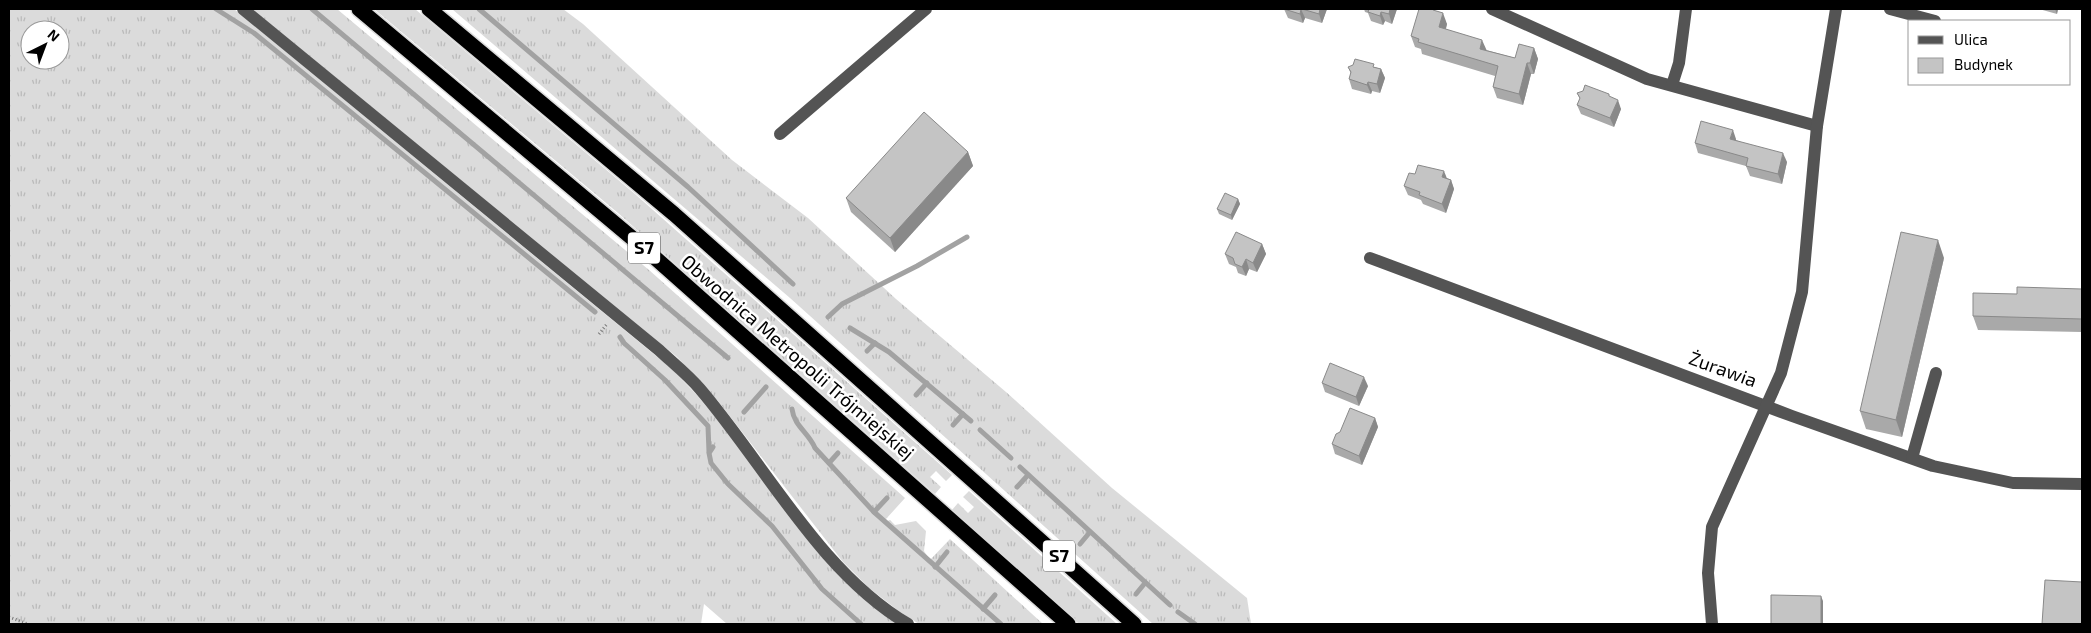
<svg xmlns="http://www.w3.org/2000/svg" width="2091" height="633" viewBox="0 0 2091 633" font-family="'Exo 2',sans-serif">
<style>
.grass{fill:url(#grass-tufts);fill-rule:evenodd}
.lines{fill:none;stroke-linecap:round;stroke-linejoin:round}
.stream{stroke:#a2a2a2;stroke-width:5}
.highway-casing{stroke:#dbdbdb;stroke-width:18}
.path{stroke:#767676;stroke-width:3;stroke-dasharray:1 2.5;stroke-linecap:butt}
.minor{stroke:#545454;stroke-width:12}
.highway{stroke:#000;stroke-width:15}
.wall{fill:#a9a9a9}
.shaded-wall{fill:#898989}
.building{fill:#c4c4c4;stroke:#898989}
.labels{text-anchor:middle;stroke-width:5;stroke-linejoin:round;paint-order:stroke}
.shield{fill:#fff;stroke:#4c4c4c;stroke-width:1}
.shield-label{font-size:18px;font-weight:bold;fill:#000}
.street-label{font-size:19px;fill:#000;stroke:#fff}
</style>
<defs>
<pattern id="grass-tufts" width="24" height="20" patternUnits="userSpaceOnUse" patternTransform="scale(1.25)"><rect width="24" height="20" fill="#dbdbdb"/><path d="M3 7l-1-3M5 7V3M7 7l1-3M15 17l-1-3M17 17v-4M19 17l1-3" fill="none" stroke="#bababa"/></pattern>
</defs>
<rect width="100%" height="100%" fill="#fff"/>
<g class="grass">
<path d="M9,9H234L672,369L696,394L876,608L897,624H727L704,604L701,624H9ZM30,30H60V60H30Z"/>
<polygon points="252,9 337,9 649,270 905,498 886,519 888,521 890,520 895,525 916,521 926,531 924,551 930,560 950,539 1043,624 919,624 900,612 869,588 843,562 718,401 677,357"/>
<polygon points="374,9 415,9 635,194 952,475 946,481 936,471 930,477 941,487 935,494 618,213"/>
<polygon points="452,9 563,9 583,24 732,160 808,218 896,299 1006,392 1112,488 1247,598 1251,624 1153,624 790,298"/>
<polygon points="969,491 1117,624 1079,624 952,510 958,503 968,513 974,507 963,497"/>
</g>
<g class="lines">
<g class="stream">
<polyline points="216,9 254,33 595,312"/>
<polyline points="312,9 728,358"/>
<polyline points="479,9 688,187 793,284"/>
<polyline points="828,317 842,304 917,266 967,237"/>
<polyline points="850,328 889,352 971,421"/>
<polyline points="620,337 624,343 665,380 708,426 709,452"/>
<polyline points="867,351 875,343"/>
<polyline points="916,395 927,383"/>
<path d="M792,409C794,426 809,433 815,448L874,512L1001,624"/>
<polyline points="744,412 766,387"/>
<polyline points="953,425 963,414"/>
<polyline points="980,430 1011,458"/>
<polyline points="713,447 709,453 711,463 728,484 772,526 822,589 861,624"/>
<polyline points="829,463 838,453"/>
<polyline points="1020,467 1170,605"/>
<polyline points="1017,487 1028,475"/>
<polyline points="874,512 887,498"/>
<polyline points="1080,544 1090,532"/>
<polyline points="935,567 947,552"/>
<polyline points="1136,594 1145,583"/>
<polyline points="983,609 995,595"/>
<polyline points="1178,612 1195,624"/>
</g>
<defs>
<g id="highway">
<polyline points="359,9 644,248 1068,624"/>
<polyline points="429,9 674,214 1134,624"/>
</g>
</defs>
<use href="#highway" class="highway-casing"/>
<g class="path">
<polyline points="599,334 607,324"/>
<polyline points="9,617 28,624"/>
</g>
<g class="minor">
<path d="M243,9L659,350C673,363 688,375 700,389C766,466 820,572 908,624"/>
<polyline points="1492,9 1647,79 1817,126"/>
<polyline points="1890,9 1935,21"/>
<polyline points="1672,85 1679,63 1686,9"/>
<polyline points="780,134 926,9"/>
<polyline points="1370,258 1792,416 1933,466 2013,483 2082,484"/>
<polyline points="1912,458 1936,373"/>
<polyline points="1712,624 1708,573 1712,527 1781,373 1802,292 1817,126 1836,9"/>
</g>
<use href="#highway" class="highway"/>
</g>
<g class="wall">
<polygon points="1284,9 1327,9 1322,23 1305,18 1303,23 1288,18"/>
<polygon points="1364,9 1397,9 1392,24 1385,21 1383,25 1371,21 1368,13 1365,12"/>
<polygon points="2039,9 2058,9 2057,14"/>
<polygon points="1436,11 1447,24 1446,29 1486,50 1515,58 1534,48 1538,59 1534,74 1531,74 1523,105 1497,98 1493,87 1495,76 1422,54 1421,49 1415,47 1411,36"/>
<polygon points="1348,67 1375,67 1381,69 1385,78 1380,93 1372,91 1371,94 1352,89 1349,79 1351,74"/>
<polygon points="1577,93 1610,97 1621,109 1614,127 1581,114 1577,105 1580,99"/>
<polygon points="1736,139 1736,140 1787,162 1782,184 1750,176 1746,166 1698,153 1695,143"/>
<polygon points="968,152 973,166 895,252 851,212 846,198"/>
<polygon points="1447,178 1451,180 1454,189 1446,213 1423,204 1421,200 1408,195 1404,186"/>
<polygon points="1238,199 1240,204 1232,220 1219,214 1217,209"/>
<polygon points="1262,244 1266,254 1257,272 1249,269 1246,276 1238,273 1236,267 1229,264 1225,254"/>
<polygon points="1944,258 1902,437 1866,429 1860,411"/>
<polygon points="2082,289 2082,332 1978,330 1973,316 2017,294"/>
<polygon points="1322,383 1368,386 1359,406 1325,392"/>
<polygon points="1375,418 1378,427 1362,465 1335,454 1332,444"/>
</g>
<g class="shaded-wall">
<polygon points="1301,9 1305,18 1303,23 1300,14"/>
<polygon points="1320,9 1327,9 1322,23 1319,14"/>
<polygon points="1390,9 1397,9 1392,24 1389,14"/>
<polygon points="2055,9 2058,9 2057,14"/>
<polygon points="1381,12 1385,21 1383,25 1380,16"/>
<polygon points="1443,13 1447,24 1443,38 1439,27"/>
<polygon points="1482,40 1487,51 1480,49"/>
<polygon points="1534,48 1538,59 1534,74 1530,63"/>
<polygon points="1527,63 1531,74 1523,105 1519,94"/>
<polygon points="1381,69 1385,78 1380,93 1377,84"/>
<polygon points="1368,82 1372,91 1371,94 1367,85"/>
<polygon points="1618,100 1621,109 1614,127 1610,118"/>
<polygon points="1733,130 1736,139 1733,148 1730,139"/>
<polygon points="968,152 973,166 895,252 890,238"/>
<polygon points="1783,153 1787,162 1782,184 1778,174"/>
<polygon points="1444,171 1448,181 1442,177"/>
<polygon points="1451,180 1454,189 1446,213 1442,204"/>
<polygon points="1238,199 1240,204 1232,220 1231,215"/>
<polygon points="1938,240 1944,258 1902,437 1896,420"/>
<polygon points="1262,244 1266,254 1257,272 1253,263"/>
<polygon points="1246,259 1249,269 1246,276 1242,267"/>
<polygon points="1364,377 1368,386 1359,406 1356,397"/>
<polygon points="1375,418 1378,427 1362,465 1359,456"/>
<polygon points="1821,596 1823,601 1823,624 1821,624"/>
</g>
<g class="building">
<polygon points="1284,9 1301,9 1300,14"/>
<polygon points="1302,9 1320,9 1319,14"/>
<polygon points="1369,9 1390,9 1389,14 1381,12 1380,16 1368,12"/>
<polygon points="1419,9 1434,9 1433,10 1443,13 1439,27 1482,40 1480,49 1515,58 1519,44 1534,48 1530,63 1527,63 1519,94 1493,87 1498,66 1418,42 1419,39 1411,36"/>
<polygon points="1355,59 1374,64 1373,67 1381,69 1377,84 1368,82 1367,85 1349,79 1351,72 1348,67 1353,65"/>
<polygon points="1585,85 1609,94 1609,96 1618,100 1610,118 1577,105 1580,98 1577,93 1583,91"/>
<polygon points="924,112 968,152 890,238 846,198"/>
<polygon points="1701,121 1733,130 1730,139 1783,153 1778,174 1746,166 1748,158 1695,143"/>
<polygon points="1418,165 1444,171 1442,177 1451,180 1442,204 1419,195 1420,192 1404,186 1409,173 1415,174"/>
<polygon points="1225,193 1238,199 1231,215 1217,209"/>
<polygon points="1236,232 1262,244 1253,263 1246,259 1242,267 1235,264 1233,258 1225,254"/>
<polygon points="1901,232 1938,240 1896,420 1860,411"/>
<polygon points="2017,287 2082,289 2082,319 1973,316 1973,293 2017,294"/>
<polygon points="1330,363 1364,377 1356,397 1322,383"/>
<polygon points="1350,408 1375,418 1359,456 1332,444 1336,434 1340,432"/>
<polygon points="2045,580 2082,582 2082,624 2042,624"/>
<polygon points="1771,595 1821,596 1821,624 1771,624"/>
</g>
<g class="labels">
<g class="shield">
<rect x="628" y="232.5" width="32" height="31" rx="4"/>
<rect x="1043" y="540.5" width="32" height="31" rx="4"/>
</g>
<g class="shield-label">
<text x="644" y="254">S7</text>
<text x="1059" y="562">S7</text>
</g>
<g class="street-label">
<text transform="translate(798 357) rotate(41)" y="7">Obwodnica Metropolii Trójmiejskiej</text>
<text transform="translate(1723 369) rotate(20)" y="7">Żurawia</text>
</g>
</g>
<rect width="2091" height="633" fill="none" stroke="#000000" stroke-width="20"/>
<rect x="1908" y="20" width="162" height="65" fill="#ffffff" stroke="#999999"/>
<rect x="1918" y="36" width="25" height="8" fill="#545454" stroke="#999999"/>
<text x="1954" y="45" font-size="15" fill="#000000">Ulica</text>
<rect x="1918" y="58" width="25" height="15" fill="#c4c4c4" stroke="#999999"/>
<text x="1954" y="70" font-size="15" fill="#000000">Budynek</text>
<g transform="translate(45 45) rotate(42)"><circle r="24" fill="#ffffff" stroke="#999999"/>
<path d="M0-4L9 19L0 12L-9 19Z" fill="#000000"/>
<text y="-8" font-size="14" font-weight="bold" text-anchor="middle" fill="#000000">N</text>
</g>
</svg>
